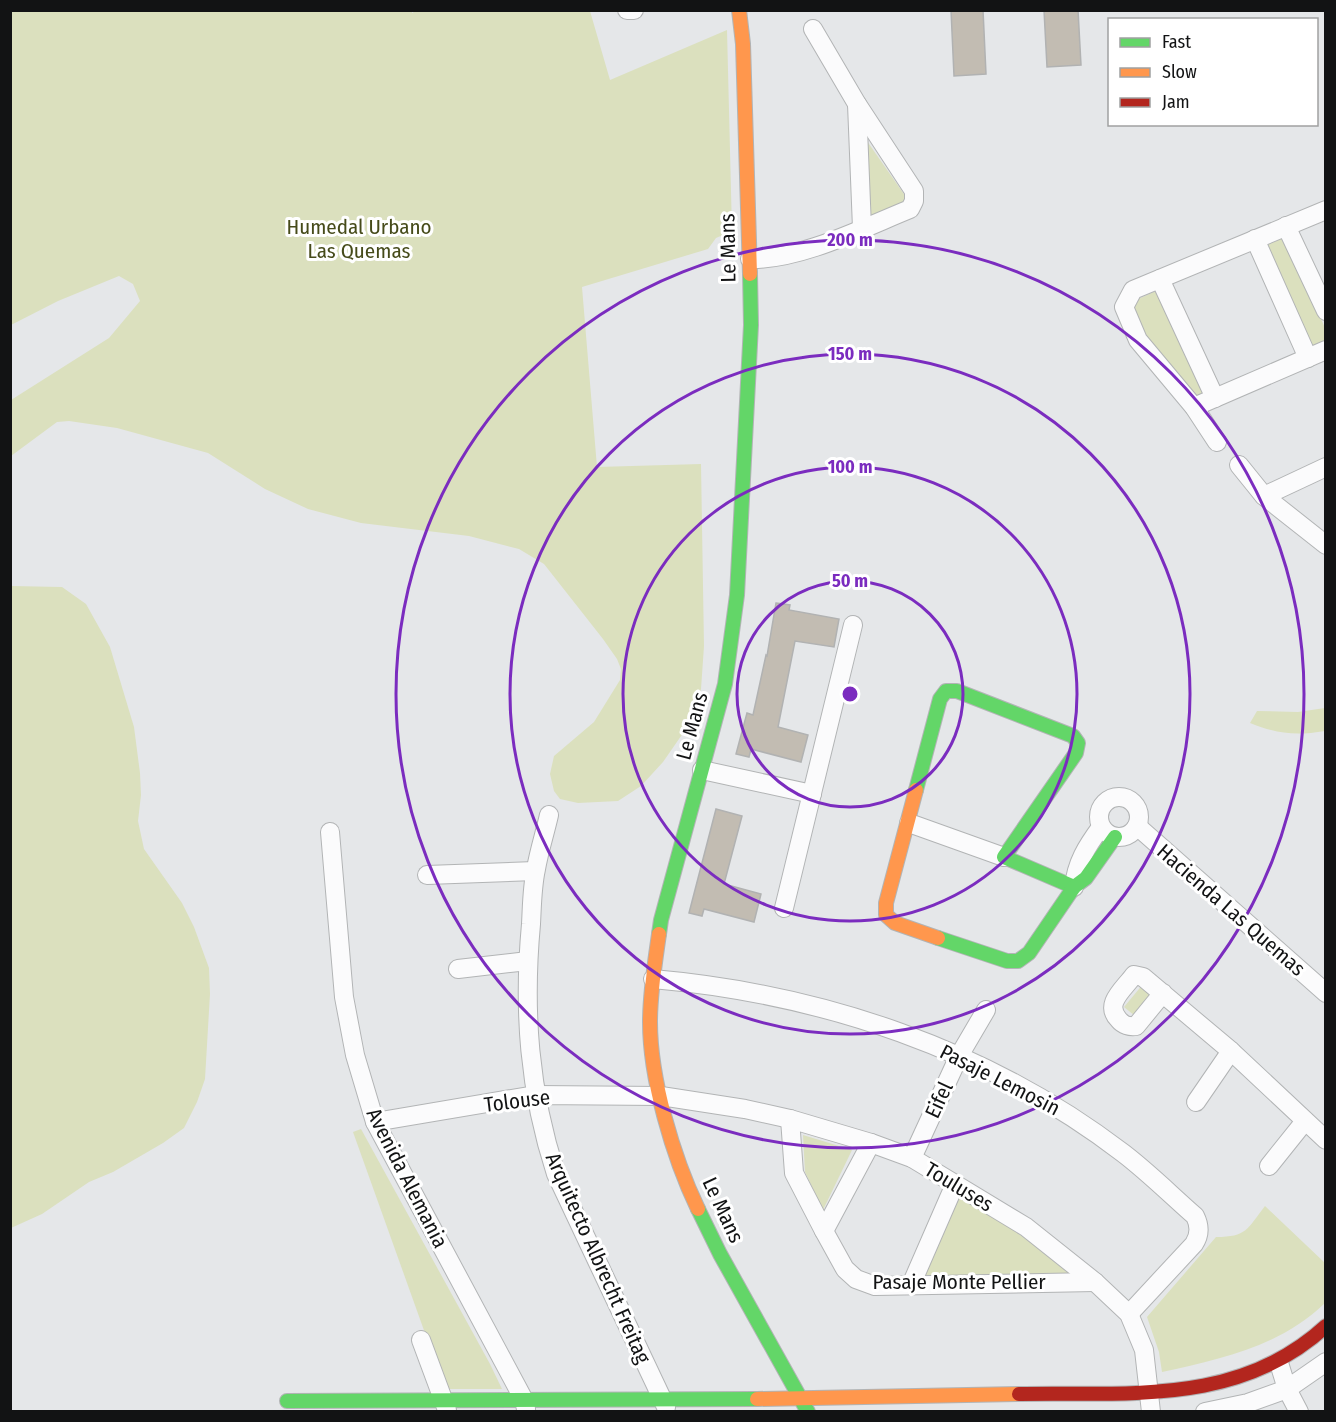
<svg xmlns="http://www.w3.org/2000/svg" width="1336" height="1422" viewBox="0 0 1336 1422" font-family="'Fira Sans Condensed',sans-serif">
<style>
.green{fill:#dbe0be}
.building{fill:#c2bcb2;stroke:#b1b2b2;stroke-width:1.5}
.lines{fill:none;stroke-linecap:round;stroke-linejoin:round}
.street-casing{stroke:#b2b4b5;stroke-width:20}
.fast-casing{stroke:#b2b4b5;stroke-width:16}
.slow-casing{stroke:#b2b4b5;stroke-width:16}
.jam-casing{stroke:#b2b4b5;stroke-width:16}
.street{stroke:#fbfbfc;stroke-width:18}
.fast{stroke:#63d668;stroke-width:14}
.slow{stroke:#ff974d;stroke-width:14}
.jam{stroke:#b3261e;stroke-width:14}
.ring{fill:none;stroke:#7b2cbf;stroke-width:3}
.labels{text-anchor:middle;stroke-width:6;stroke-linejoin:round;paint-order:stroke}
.park-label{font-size:21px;fill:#464b1a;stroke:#fff}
.street-label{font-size:21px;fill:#121314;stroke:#fff}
.centre{fill:#7b2cbf;stroke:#fff;stroke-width:3}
.ring-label{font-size:18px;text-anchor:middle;font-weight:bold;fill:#7b2cbf;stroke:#fff;stroke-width:6;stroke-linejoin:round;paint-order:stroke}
</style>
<rect width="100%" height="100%" fill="#e5e7e9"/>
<g class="green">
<polygon points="412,11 412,13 417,10 590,11 610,80 727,30 732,231 716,238 708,249 582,287 597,467 701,464 704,646 701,689 688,726 663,762 641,786 618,801 578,803 560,799 554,791 550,774 554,756 594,722 620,680 621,669 617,659 603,639 544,564 519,549 469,536 361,523 308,509 265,489 208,453 117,428 69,421 57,422 11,456 11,400 109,338 140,301 133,284 119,276 58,301 11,325 11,11"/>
<polygon points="862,134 906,197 902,207 866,222"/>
<polygon points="1285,237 1325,328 1325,342 1311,348 1265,246"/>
<polygon points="1158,290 1208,396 1196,398 1143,337 1133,310 1136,300"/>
<polygon points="11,586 62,587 86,604 110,647 134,727 140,773 141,795 138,821 144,849 182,903 194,927 209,968 210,994 205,1079 197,1102 184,1128 163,1143 113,1172 89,1182 42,1214 11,1228"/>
<path d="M1325,708V731C1296,736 1277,734 1250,723L1257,711L1298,712Z"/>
<polygon points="1144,983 1160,996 1140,1020 1124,1007"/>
<polygon points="361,1129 490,1364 502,1389 445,1389 353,1132"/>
<polygon points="803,1135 852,1150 823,1210 805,1172"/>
<polygon points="956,1194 1032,1242 1073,1276 923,1275"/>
<path d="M1265,1206L1325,1263V1303C1281,1346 1221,1359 1162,1372L1159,1352L1147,1317L1216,1237C1247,1237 1247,1229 1265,1206Z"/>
</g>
<g class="building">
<polygon points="951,10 983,10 986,74 954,76"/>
<polygon points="1044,10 1078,10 1081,65 1047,67"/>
<polygon points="776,603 790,605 789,610 839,619 834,647 795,641 778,727 808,735 801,762 751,749 749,757 736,754 747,713 753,715 766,655 767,656"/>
<polygon points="716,809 742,816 724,884 761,894 754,922 704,909 702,916 689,913"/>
</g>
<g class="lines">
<defs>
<g id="street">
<polyline points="627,10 634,10"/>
<polyline points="857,104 862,228"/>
<polyline points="1286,226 1326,311"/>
<polyline points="1255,239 1308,358"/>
<path d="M750,259C800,260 863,228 910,209L914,201V191L857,104L813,29"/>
<polyline points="1160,279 1215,398"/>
<polyline points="1194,407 1326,350"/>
<polyline points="1217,442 1194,407 1138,340 1124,307 1133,290 1326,210"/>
<polyline points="1239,465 1264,496 1326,545"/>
<polyline points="1264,496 1326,467"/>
<polyline points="702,770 812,794"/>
<circle cx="1119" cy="817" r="20"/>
<path d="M549,815C545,833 539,851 536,869C532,887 532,906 531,924C523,1011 529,1091 556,1174L666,1407"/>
<polyline points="909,823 1004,857"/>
<polyline points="1137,826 1326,993"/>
<polyline points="330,832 344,997 355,1055 375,1122 524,1400 526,1409"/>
<polyline points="427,875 535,871"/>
<path d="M1074,887C1076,863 1087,846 1101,827"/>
<polyline points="784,908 853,625"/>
<polyline points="458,969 528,961"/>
<path d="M653,979C822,994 987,1049 1123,1153C1148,1172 1171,1195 1195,1216C1200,1226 1200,1235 1194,1244L1129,1314"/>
<path d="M1163,993L1136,1026C1130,1027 1123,1025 1119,1020C1103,1004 1124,989 1134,975L1143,977L1231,1051L1326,1140"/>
<polyline points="1196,1102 1231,1051"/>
<polyline points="790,1119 794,1173 824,1231 845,1269 856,1279 875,1286 1095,1282"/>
<polyline points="375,1122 535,1095 661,1096 745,1109 790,1119 871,1143 912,1158 1026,1227 1095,1282 1129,1314 1144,1350 1151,1412"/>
<polyline points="912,1158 959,1056 986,1010"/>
<polyline points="1269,1166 1305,1121"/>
<polyline points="824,1231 871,1143"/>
<polyline points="911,1285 955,1184"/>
<polyline points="421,1340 447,1410"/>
<polyline points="1279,1363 1287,1389 1299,1412"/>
<polyline points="1205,1412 1248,1403 1287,1389 1326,1362"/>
</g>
<g id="fast">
<polyline points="916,790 940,699 946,691 957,691 1073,736 1078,743 1076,753 1004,857 1074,887"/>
<polyline points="659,934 661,920 725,684 737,595 751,325 750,274"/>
<polyline points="938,938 1007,961 1018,961 1029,953 1074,887 1086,878 1115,837"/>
<polyline points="698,1209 720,1254 808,1412"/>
<polyline points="287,1401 757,1399"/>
</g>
<g id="slow">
<polyline points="739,10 743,44 750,274"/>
<polyline points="916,790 886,903 886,915 895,923 938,938"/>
<path d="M659,934C655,963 650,992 650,1022C650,1079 673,1157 698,1209"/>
<polyline points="757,1399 1019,1394"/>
</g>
<path id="jam" d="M1019,1394C1129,1392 1239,1406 1326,1326"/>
</defs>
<use href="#street" class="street-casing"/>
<use href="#fast" class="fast-casing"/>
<use href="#slow" class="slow-casing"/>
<use href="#jam" class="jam-casing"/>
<use href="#street" class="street"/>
<use href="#fast" class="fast"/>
<use href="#slow" class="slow"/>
<use href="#jam" class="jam"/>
</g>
<g class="ring">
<circle cx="850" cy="694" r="113"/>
<circle cx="850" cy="694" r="227"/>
<circle cx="850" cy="694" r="340"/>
<circle cx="850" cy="694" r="454"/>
</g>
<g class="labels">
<g class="park-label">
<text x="359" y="234">Humedal Urbano<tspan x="359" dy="24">Las Quemas</tspan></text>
</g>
<g class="street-label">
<text transform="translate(728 248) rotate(-91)" y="7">Le Mans</text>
<text transform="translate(692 726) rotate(-75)" y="7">Le Mans</text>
<text transform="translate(1231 910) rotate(41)" y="7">Hacienda Las Quemas</text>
<text transform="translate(1000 1080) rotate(27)" y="7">Pasaje Lemosin</text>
<text transform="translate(939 1100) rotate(-65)" y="7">Eifel</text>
<text transform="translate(517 1101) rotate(-7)" y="7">Tolouse</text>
<text transform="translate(407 1178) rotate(63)" y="7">Avenida Alemania</text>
<text transform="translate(959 1187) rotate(31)" y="7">Touluses</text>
<text transform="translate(723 1210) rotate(65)" y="7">Le Mans</text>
<text transform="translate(598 1258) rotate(66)" y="7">Arquitecto Albrecht Freitag</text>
<text x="959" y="1289">Pasaje Monte Pellier</text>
</g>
</g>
<circle cx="850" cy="694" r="9" class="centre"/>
<g class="ring-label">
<text x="850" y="246">200 m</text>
<text x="850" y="360">150 m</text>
<text x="850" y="473">100 m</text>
<text x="850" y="587">50 m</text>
</g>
<rect width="1336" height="1422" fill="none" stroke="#121314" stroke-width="24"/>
<rect x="1108" y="18" width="210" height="108" fill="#ffffff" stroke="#a0a1a1" stroke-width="1.5"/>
<rect x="1120" y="38" width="30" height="9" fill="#63d668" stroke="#a0a1a1" stroke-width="1.5"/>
<text x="1162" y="48" font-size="18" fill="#121314">Fast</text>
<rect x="1120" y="68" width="30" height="9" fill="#ff974d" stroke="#a0a1a1" stroke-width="1.5"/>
<text x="1162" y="78" font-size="18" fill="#121314">Slow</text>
<rect x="1120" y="98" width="30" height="9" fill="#b3261e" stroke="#a0a1a1" stroke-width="1.5"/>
<text x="1162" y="108" font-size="18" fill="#121314">Jam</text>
</svg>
